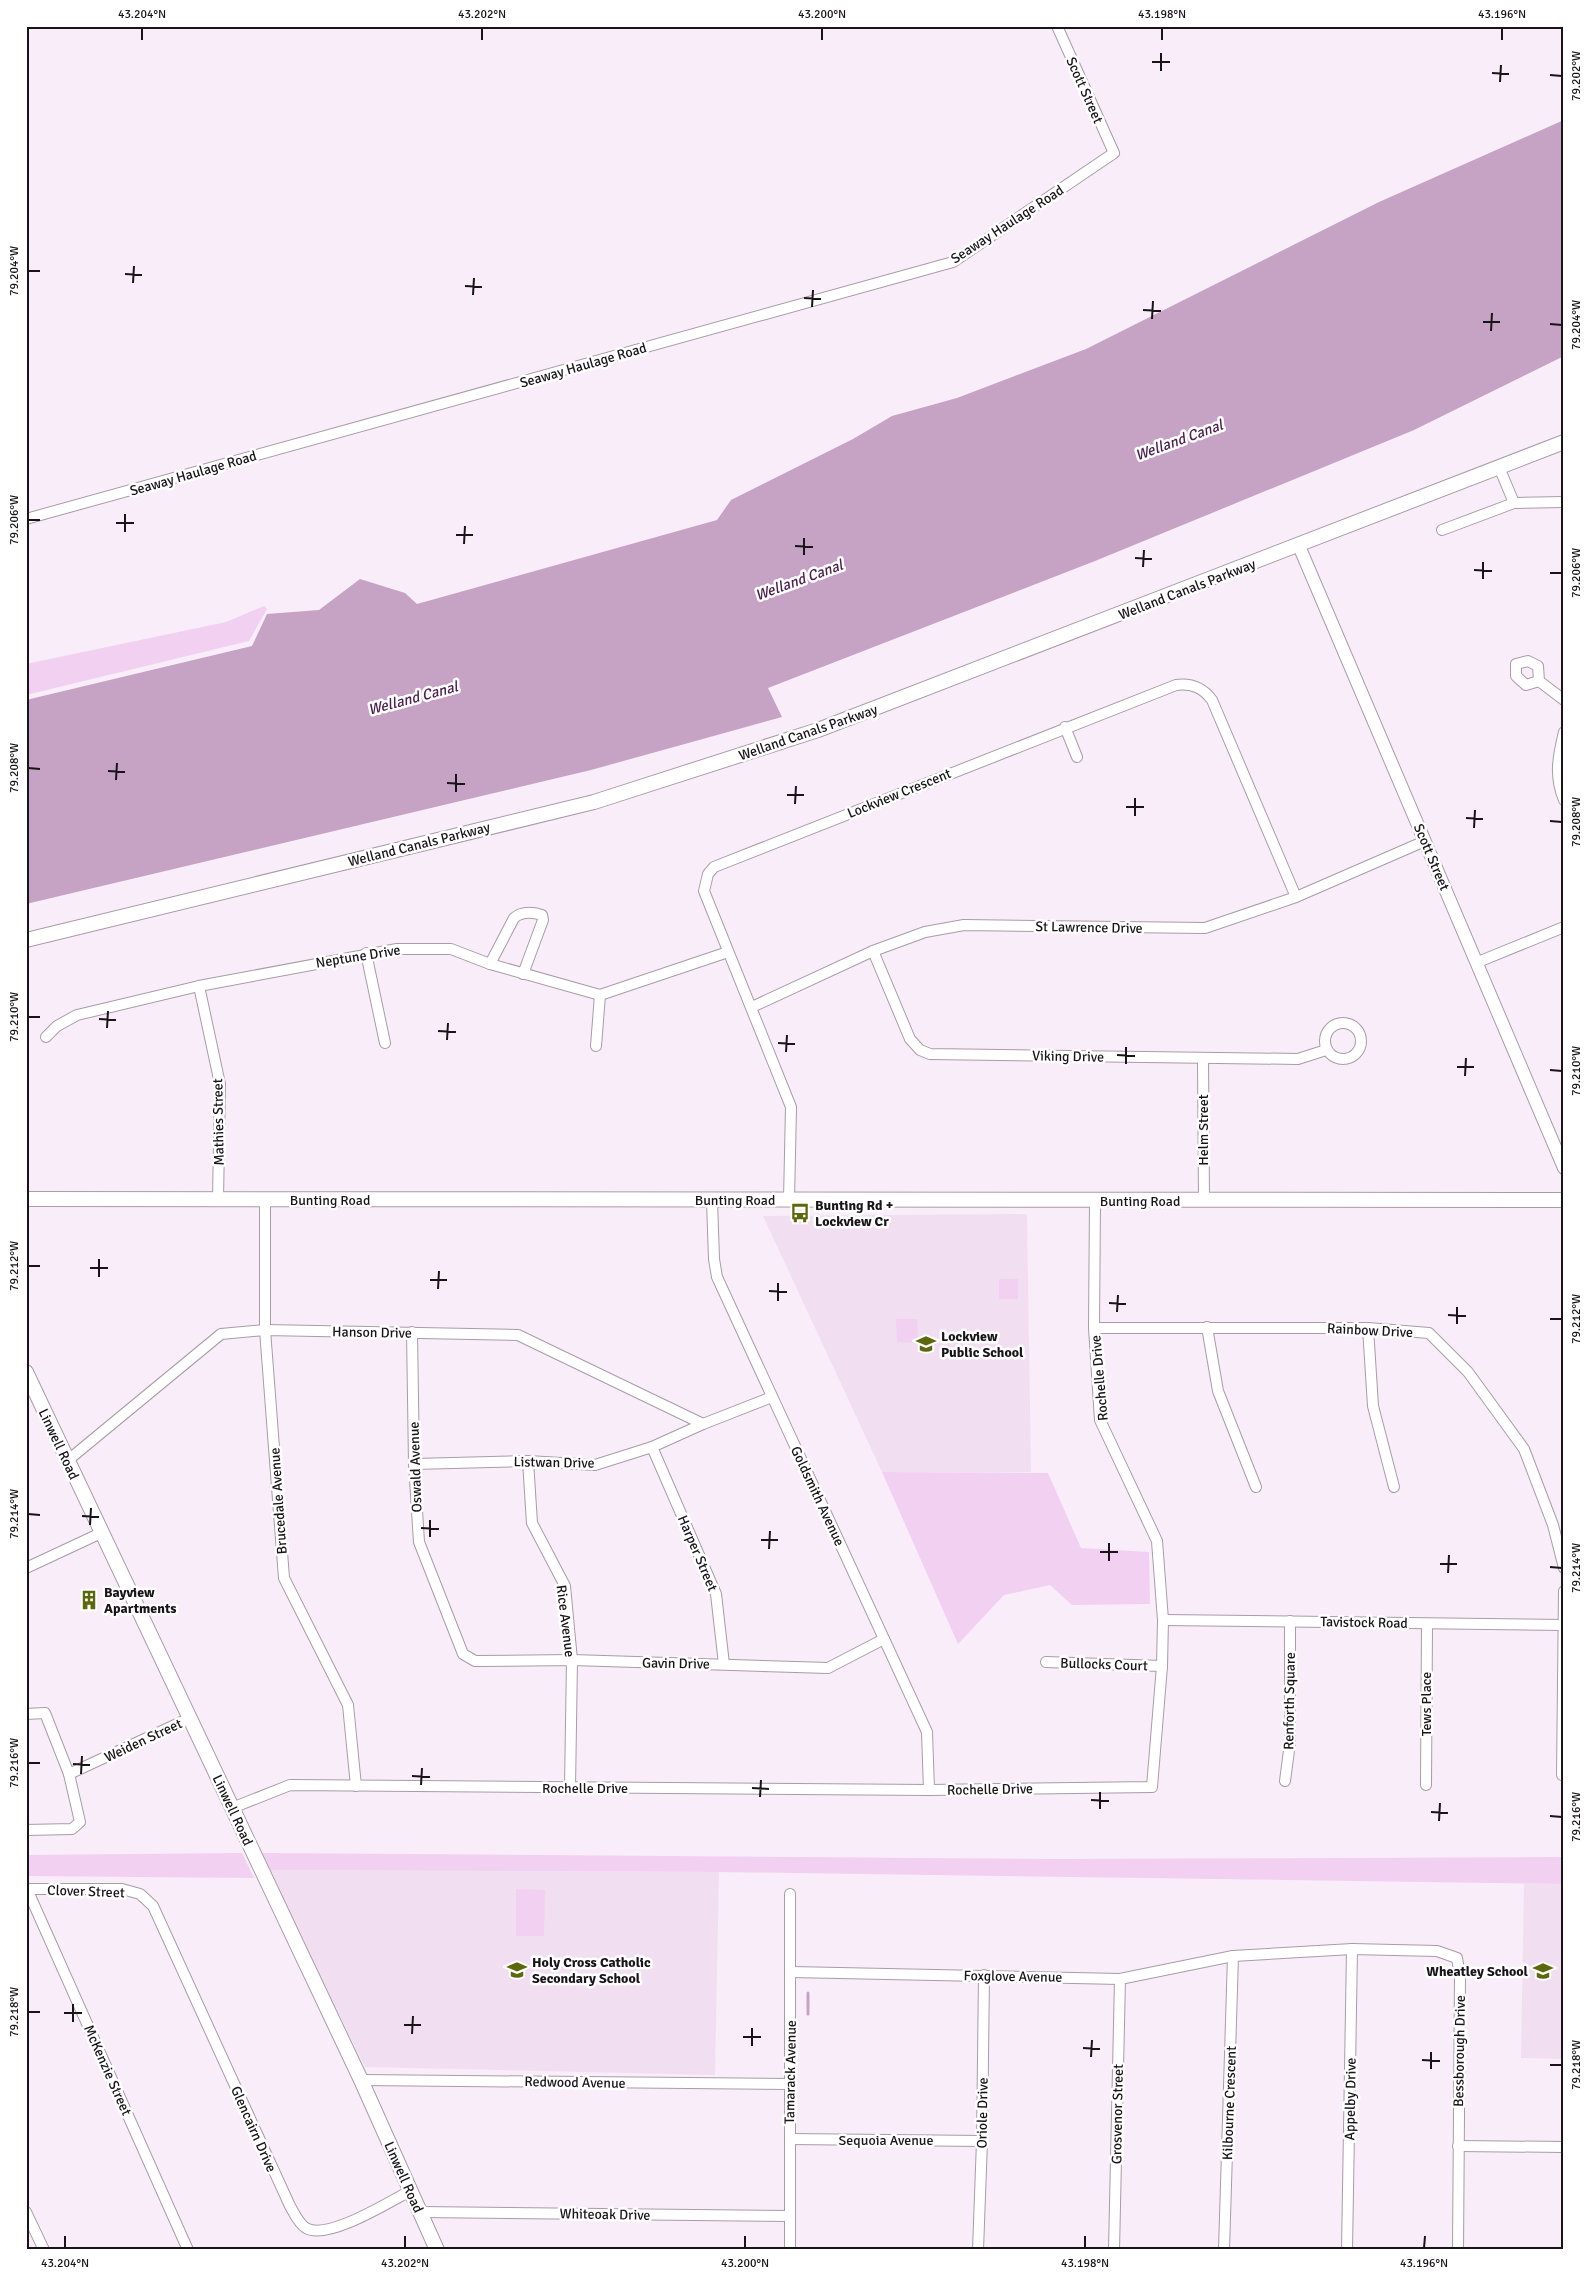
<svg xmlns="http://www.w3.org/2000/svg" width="1590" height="2276" viewBox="0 0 1590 2276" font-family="Signika,sans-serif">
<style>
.built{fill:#f1dff1}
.green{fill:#f2d0f1}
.water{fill:#c6a2c5}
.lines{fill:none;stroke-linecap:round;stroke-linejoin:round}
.stream{stroke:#c6a2c5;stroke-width:3}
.minor-casing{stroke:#a89ca7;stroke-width:12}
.tertiary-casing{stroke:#a89ca7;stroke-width:14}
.secondary-casing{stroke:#a89ca7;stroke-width:16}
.minor{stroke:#fff;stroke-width:10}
.tertiary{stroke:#fff;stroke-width:12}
.secondary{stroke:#fff;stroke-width:14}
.ticks{fill:none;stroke:#181418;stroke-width:2}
.labels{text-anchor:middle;stroke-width:5;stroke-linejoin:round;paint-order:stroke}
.street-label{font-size:14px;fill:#181418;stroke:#fff}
.poi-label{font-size:14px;font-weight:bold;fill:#181418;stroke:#fff;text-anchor:start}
.water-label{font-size:15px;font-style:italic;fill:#4d204e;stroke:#fff}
.neatline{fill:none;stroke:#181418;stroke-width:2}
.ticks-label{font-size:12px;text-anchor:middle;fill:#181418}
</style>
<rect width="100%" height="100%" fill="#f9edf9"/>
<g class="built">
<polygon points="1027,1214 1031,1472 882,1472 763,1216"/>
<polygon points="268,1870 719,1872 715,2075 365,2067"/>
<polygon points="1524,1884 1564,1884 1564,2059 1521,2058"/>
</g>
<g class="green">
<polygon points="264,606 267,609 249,641 26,695 26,664 226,622"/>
<rect x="999" y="1279" width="19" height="20"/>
<polygon points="896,1319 917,1319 918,1339 916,1339 916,1343 897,1342"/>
<polygon points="882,1472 1048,1473 1081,1548 1149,1552 1150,1604 1072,1605 1050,1585 1004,1595 958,1644"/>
<polygon points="242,1853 254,1878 26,1876 26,1855"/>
<polygon points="262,1853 1056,1859 1564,1857 1564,1884 719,1872 268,1870"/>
<polygon points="516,1889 545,1890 544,1936 516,1936"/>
</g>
<polygon class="water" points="1564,120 1564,356 1414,430 1095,561 768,688 782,717 591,770 26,904 26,700 252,646 267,614 319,610 360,579 405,593 417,604 717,520 731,500 853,439 892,416 957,398 1086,349 1379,202"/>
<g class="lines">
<polyline class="stream" points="808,1993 808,2014"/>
<defs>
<g id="minor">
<polyline points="1499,467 1514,503"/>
<polyline points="26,519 953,262 1114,153 1057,26"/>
<polyline points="1442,530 1514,503 1564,502"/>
<polyline points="1539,681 1526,685 1516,676 1516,664 1528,661 1538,666 1539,681 1564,700"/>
<polyline points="1065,727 1077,757"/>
<path d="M1564,732C1558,757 1554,776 1564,800"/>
<polyline points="873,951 910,1039 920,1050 930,1054 1298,1059 1326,1050"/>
<polyline points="366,953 385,1043"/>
<polyline points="1478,962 1564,927"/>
<path d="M490,964L514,918C521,912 532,912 542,915L543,920L523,974"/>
<polyline points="199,986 220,1084 218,1200"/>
<polyline points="752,1007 873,951 925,932 964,925 1205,928 1296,897 1425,841"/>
<circle cx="1343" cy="1041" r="18"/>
<polyline points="46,1037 57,1026 77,1015 199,986 397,949 451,949 490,964 600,995 728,952"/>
<polyline points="596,1046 600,995"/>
<polyline points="1203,1058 1204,1201"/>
<polyline points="265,1200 265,1330 284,1578 348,1705 356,1786"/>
<path d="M789,1200L791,1107L704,891L708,874L714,867L1176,685C1192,683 1203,688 1212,700L1296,897"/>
<polyline points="712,1201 714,1259 717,1277 927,1732 929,1790"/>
<polyline points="1207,1327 1218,1391 1256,1487"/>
<polyline points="1094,1328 1368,1328 1429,1333 1468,1372 1524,1449 1553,1525 1564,1568"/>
<polyline points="1368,1328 1373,1406 1394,1487"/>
<polyline points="412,1332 414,1464 419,1542 463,1654 475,1661 572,1660 828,1668 884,1639"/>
<polyline points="652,1447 716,1594 724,1664"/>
<polyline points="67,1461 221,1334 265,1330 518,1335 703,1424"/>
<polyline points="528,1461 532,1523 565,1586 572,1660 570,1788"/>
<polyline points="414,1464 528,1461 595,1465 652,1447 703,1424 772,1397"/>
<polyline points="26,1568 101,1533"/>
<polyline points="1564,1591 1562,1775 1564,1776"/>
<polyline points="1163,1620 1564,1625"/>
<polyline points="1046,1662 1162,1666"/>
<polyline points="26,1714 45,1713 69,1774 80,1822 72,1829 26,1830"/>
<polyline points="69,1774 190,1718"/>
<polyline points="1285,1781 1290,1743 1290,1621"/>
<polyline points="1426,1785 1427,1624"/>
<polyline points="232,1808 290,1785 929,1790 1152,1787 1162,1666 1163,1620 1157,1541 1100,1420 1094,1328 1095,1201"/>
<path d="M26,1889H122L140,1894L153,1906L290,2206C294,2213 299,2224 306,2228C327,2241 389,2202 410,2191"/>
<polyline points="27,1889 188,2250"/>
<polyline points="790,1894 790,2250"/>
<polyline points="791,1972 1120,1979 1233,1956 1352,1949 1437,1951 1457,1958 1460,1976 1458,2250"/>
<polyline points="361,2080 790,2084"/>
<polyline points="790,2139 982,2141"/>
<polyline points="1458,2146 1564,2147"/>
<polyline points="26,2212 44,2250"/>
<polyline points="419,2212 790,2216"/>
<polyline points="978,2250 982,2141 984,1975"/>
<polyline points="1114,2250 1120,1979"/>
<polyline points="1224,2250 1233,1956"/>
<polyline points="1347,2250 1352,1949"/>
</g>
<polyline id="tertiary" points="1299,546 1564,1168"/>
<g id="secondary">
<polyline points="26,940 594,802 818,730 1564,442"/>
<polyline points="26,1199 1564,1200"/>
<polyline points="26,1372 361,2080 437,2250"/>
</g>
</defs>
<use href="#minor" class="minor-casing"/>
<use href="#tertiary" class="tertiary-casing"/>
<use href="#secondary" class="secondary-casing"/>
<use href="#minor" class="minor"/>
<use href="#tertiary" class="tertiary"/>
<use href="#secondary" class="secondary"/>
</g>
<path class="ticks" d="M142,40V28M482,40V28M822,40V28M1162,40V28M1502,40V28M1152,62H1170M1161,71V53M1492,73L1509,74M1550,75L1562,76M1500,82L1501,65M28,271H40M125,274L142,275M133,283L134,266M465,286L482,287M473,295L474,278M804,298L821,299M812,307L813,290M1143,310L1161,311M1152,319L1153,301M1483,322H1500M1550,324L1562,325M1491,331L1492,313M28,520H40M116,523H134M125,532V514M456,535H473M464,544L465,526M795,546L813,547M804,555V538M1135,558L1152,559M1143,567L1144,550M1474,570L1492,571M1550,573H1562M1483,579V562M28,768L40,769M108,771L125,772M116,780L117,763M447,783L465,784M456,792V774M787,795H804M795,804L796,786M1126,807H1144M1135,816V798M1466,818L1483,819M1550,821L1562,822M1474,828L1475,810M28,1017H40M99,1019L116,1020M107,1028L108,1011M438,1031L456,1032M447,1040L448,1023M778,1043L795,1044M786,1052L787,1035M1117,1055L1135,1056M1126,1064V1047M1457,1067H1474M1550,1070L1562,1071M1465,1076L1466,1058M28,1266H40M90,1268H108M99,1277V1259M430,1280H447M438,1289L439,1271M769,1291L787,1292M778,1301V1283M1109,1303L1126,1304M1117,1312L1118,1295M1448,1315L1466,1316M1550,1319H1562M1457,1324V1307M28,1514L40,1515M82,1516L99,1517M90,1525L91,1508M421,1528L439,1529M430,1537V1520M761,1540H778M769,1549L770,1531M1100,1552H1118M1109,1561V1543M1440,1564H1457M1550,1567L1562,1568M1448,1573L1449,1555M28,1763H40M73,1764L90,1765M81,1774L82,1756M412,1776L430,1777M421,1785L422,1768M752,1788L769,1789M760,1797L761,1780M1091,1800L1109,1801M1100,1809V1792M1431,1812L1448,1813M1550,1816L1562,1817M1439,1821L1440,1803M28,2012H40M64,2013H82M73,2022V2004M404,2025H421M412,2034L413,2016M743,2037H761M752,2046V2028M1083,2048L1100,2049M1091,2057L1092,2040M1422,2060L1440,2061M1550,2065H1562M1431,2069V2052M65,2248V2236M405,2248V2236M745,2248V2236M1085,2248V2236M1424,2248L1425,2236"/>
<defs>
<symbol id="bus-bare" viewBox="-9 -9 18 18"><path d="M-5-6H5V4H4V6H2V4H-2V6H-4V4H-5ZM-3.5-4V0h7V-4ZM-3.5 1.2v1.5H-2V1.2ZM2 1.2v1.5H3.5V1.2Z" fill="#5d680d" stroke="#fff" stroke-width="2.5" paint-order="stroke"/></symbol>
<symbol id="school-bare" viewBox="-9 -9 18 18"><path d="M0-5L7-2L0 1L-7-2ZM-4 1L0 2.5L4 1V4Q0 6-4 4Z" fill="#5d680d" stroke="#fff" stroke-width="2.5" paint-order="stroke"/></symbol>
<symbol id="building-bare" viewBox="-9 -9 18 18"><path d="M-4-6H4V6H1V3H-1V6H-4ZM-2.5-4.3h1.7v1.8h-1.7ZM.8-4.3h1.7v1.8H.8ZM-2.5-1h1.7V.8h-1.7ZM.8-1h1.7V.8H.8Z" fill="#5d680d" stroke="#fff" stroke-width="2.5" paint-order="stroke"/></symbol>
</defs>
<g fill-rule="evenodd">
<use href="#bus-bare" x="786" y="1199" width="28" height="28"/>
<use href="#school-bare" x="912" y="1330" width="28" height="28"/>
<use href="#building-bare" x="75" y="1586" width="28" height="28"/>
<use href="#school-bare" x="503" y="1956" width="28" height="28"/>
<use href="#school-bare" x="1529" y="1957" width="28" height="28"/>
</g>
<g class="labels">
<g class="street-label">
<text transform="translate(1085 90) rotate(66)" y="5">Scott Street</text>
<text transform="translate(1007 224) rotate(-33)" y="5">Seaway Haulage Road</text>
<text transform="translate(583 365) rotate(-16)" y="5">Seaway Haulage Road</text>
<text transform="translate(193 473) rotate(-16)" y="5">Seaway Haulage Road</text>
<text transform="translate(1187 589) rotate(-21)" y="5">Welland Canals Parkway</text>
<text transform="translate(808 732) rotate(-19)" y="5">Welland Canals Parkway</text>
<text transform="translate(899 793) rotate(-22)" y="5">Lockview Crescent</text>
<text transform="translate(419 844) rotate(-14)" y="5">Welland Canals Parkway</text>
<text transform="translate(1432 857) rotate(67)" y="5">Scott Street</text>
<text transform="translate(1089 927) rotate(1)" y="5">St Lawrence Drive</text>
<text transform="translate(358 956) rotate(-9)" y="5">Neptune Drive</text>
<text transform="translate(1068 1056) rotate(1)" y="5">Viking Drive</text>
<text transform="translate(218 1122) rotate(-91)" y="5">Mathies Street</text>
<text transform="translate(1203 1130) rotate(-90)" y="5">Helm Street</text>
<text x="330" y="1205">Bunting Road</text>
<text x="735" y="1205">Bunting Road</text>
<text x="1140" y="1206">Bunting Road</text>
<text transform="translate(1370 1330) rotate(3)" y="5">Rainbow Drive</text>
<text transform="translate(372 1332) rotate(1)" y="5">Hanson Drive</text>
<text transform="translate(1099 1378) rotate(-95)" y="5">Rochelle Drive</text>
<text transform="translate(59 1444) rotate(65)" y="5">Linwell Road</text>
<text transform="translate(554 1462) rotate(1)" y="5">Listwan Drive</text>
<text transform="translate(415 1467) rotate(-92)" y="5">Oswald Avenue</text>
<text transform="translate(818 1496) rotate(65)" y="5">Goldsmith Avenue</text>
<text transform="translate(278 1501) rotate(-94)" y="5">Brucedale Avenue</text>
<text transform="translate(698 1553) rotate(67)" y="5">Harper Street</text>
<text transform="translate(566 1621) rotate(83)" y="5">Rice Avenue</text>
<text transform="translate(1364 1622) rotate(1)" y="5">Tavistock Road</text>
<text transform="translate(676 1663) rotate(1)" y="5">Gavin Drive</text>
<text transform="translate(1104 1664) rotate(2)" y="5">Bullocks Court</text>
<text transform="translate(1289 1701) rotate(-89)" y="5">Renforth Square</text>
<text transform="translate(1426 1704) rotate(-90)" y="5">Tews Place</text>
<text transform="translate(143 1740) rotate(-25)" y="5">Weiden Street</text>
<text x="585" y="1793">Rochelle Drive</text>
<text transform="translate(990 1789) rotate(-1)" y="5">Rochelle Drive</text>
<text transform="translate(233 1810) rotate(65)" y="5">Linwell Road</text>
<text transform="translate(86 1891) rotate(2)" y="5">Clover Street</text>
<text transform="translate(1013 1976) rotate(1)" y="5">Foxglove Avenue</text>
<text transform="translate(1459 2051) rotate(-89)" y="5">Bessborough Drive</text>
<text transform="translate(108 2070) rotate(66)" y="5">McKenzie Street</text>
<text transform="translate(790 2072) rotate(-89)" y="5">Tamarack Avenue</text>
<text transform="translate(575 2082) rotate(1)" y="5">Redwood Avenue</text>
<text transform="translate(1350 2099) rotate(-89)" y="5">Appelby Drive</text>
<text transform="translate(1229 2103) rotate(-88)" y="5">Kilbourne Crescent</text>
<text transform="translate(982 2113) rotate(-89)" y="5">Oriole Drive</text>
<text transform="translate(1117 2114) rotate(-89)" y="5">Grosvenor Street</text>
<text transform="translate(254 2129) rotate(66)" y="5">Glencairn Drive</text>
<text x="886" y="2145">Sequoia Avenue</text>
<text transform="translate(404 2177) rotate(66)" y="5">Linwell Road</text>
<text transform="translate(605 2214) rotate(1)" y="5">Whiteoak Drive</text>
</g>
<g class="poi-label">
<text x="815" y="1210">Bunting Rd +<tspan x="815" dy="16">Lockview Cr</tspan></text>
<text x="941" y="1341">Lockview<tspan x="941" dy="16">Public School</tspan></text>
<text x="104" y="1597">Bayview<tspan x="104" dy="16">Apartments</tspan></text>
<text x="532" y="1967">Holy Cross Catholic<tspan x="532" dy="16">Secondary School</tspan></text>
<text x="1528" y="1976" text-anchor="end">Wheatley School</text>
</g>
<g class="water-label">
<text transform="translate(1179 440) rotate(-20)" y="5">Welland Canal</text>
<text transform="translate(799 580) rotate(-20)" y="5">Welland Canal</text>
<text transform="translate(413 698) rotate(-15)" y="5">Welland Canal</text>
</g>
</g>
<rect width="1590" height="2276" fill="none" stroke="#ffffff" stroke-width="55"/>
<rect x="28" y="28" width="1534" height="2220" class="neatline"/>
<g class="ticks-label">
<text x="142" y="18">43.204°N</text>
<text x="482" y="18">43.202°N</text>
<text x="822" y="18">43.200°N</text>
<text x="1162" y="18">43.198°N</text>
<text x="1502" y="18">43.196°N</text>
<text transform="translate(1576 76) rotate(-90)" y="4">79.202°W</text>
<text transform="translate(14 271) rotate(-90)" y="4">79.204°W</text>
<text transform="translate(1576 325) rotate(-90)" y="4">79.204°W</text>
<text transform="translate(14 520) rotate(-90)" y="4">79.206°W</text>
<text transform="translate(1576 573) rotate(-90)" y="4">79.206°W</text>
<text transform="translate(14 768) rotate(-90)" y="4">79.208°W</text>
<text transform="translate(1576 822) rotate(-90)" y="4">79.208°W</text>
<text transform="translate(14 1017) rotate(-90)" y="4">79.210°W</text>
<text transform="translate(1576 1071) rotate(-90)" y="4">79.210°W</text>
<text transform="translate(14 1266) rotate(-90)" y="4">79.212°W</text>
<text transform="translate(1576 1319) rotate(-90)" y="4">79.212°W</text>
<text transform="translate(14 1514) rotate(-90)" y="4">79.214°W</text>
<text transform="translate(1576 1568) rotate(-90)" y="4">79.214°W</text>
<text transform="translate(14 1763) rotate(-90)" y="4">79.216°W</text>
<text transform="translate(1576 1817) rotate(-90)" y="4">79.216°W</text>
<text transform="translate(14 2012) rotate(-90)" y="4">79.218°W</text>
<text transform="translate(1576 2065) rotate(-90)" y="4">79.218°W</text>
<text x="65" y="2267">43.204°N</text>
<text x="405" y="2267">43.202°N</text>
<text x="745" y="2267">43.200°N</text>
<text x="1085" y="2267">43.198°N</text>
<text x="1424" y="2267">43.196°N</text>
</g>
</svg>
